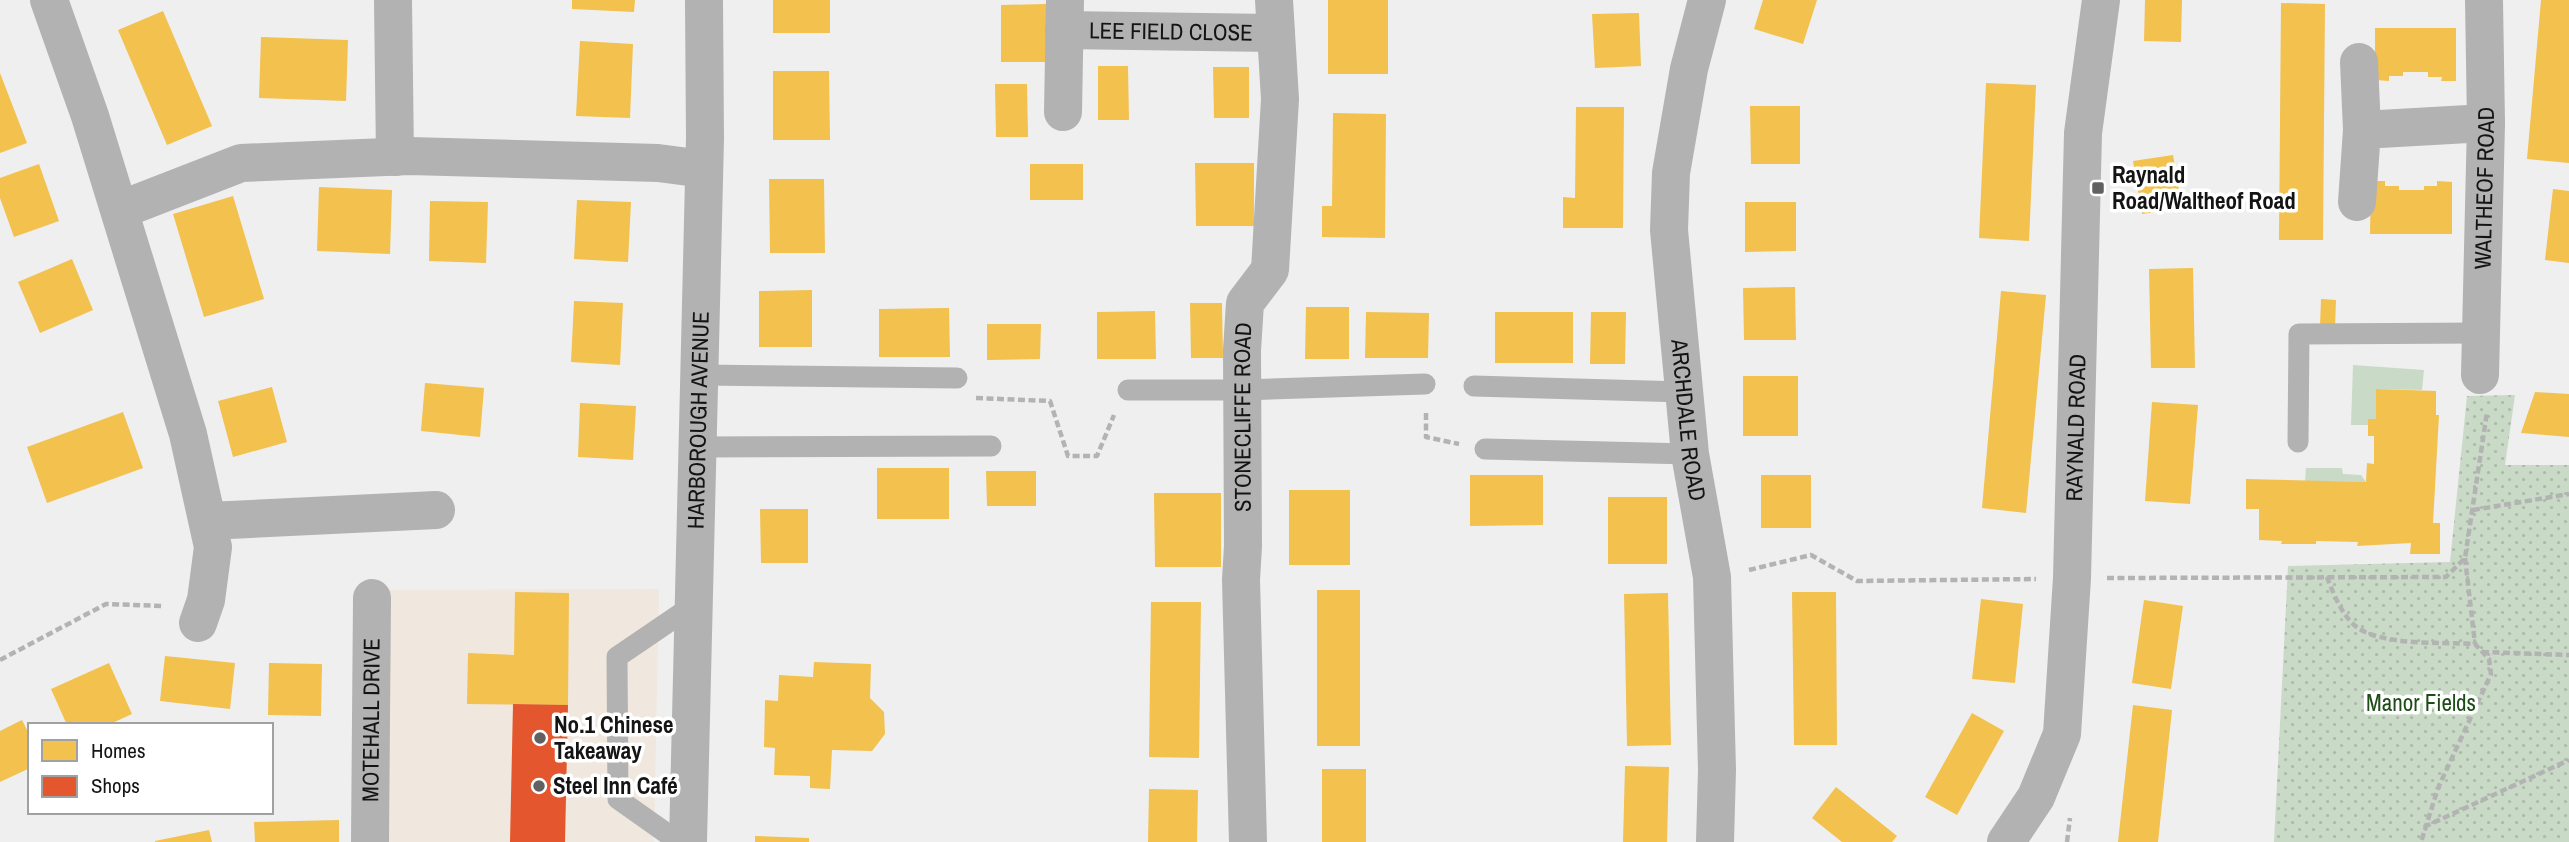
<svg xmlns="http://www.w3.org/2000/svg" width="2569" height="842" viewBox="0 0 2569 842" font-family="'Archivo Narrow',sans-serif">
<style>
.commercial{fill:#f0e8de}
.grass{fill:#c9dac7}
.park{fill:url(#park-dots)}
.homes{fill:#f2c14e}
.shops{fill:#e4572e}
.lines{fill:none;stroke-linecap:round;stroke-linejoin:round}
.path{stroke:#b3b3b3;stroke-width:4.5;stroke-dasharray:7 3.5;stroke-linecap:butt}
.service{stroke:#b2b2b2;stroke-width:21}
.minor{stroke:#b2b2b2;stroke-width:38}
.tertiary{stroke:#b2b2b2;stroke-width:38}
.poi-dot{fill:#616162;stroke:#fff;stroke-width:2.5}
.labels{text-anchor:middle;stroke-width:7;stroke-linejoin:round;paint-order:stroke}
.street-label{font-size:23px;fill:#141415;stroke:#fff}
.poi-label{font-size:23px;font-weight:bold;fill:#141415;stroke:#fff;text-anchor:start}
.park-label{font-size:23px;fill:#1d4c17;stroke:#fff}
</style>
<defs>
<pattern id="park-dots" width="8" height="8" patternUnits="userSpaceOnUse" patternTransform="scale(1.75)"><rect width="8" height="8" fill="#c9dac7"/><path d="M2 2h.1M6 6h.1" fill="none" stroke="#acbaaa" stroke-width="1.8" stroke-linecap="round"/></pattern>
</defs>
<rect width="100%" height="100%" fill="#efeff0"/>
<polygon class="commercial" points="659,589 654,842 381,842 387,590"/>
<g class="grass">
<polygon points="2353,365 2424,370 2422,390 2376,389 2376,419 2368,419 2368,425 2351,425"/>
<polygon points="2306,468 2342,468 2343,474 2361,475 2366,482 2305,481"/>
</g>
<polygon class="park" points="2515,395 2505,465 2569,465 2569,842 2274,842 2288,566 2450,562 2467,396"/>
<g class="homes">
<polygon points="572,0 635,0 634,12 572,9"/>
<rect x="773" y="0" width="57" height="33"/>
<rect x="1328" y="0" width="60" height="74"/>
<polygon points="1763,0 1817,0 1803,44 1754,29"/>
<polygon points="2145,0 2182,0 2181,42 2144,41"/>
<polygon points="2541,0 2569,0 2569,163 2527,159"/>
<polygon points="2281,3 2325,4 2323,240 2279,240"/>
<polygon points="1046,4 1046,62 1001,62 1001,5"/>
<polygon points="163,11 212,126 167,145 118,30"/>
<polygon points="1639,13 1641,66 1595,68 1592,14"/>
<polygon points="2375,28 2456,28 2456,81 2441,81 2442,77 2428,77 2428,72 2403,72 2403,76 2389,76 2389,81 2375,80"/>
<polygon points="261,37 348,40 346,101 259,98"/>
<polygon points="580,41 633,44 630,118 576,116"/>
<polygon points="1098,66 1128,66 1129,120 1098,120"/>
<polygon points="1213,67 1249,67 1249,118 1214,118"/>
<polygon points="773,71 829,71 830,140 773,140"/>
<polygon points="0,73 27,143 0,153"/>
<polygon points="1986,83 2036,85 2029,241 1979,238"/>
<polygon points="995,84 1027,84 1028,137 996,137"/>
<polygon points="1750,106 1800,106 1800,164 1751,164"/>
<polygon points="1576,107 1624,107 1623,228 1563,228 1563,197 1575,198"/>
<polygon points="1333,113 1386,114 1385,238 1322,237 1322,206 1332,206"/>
<polygon points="2173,155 2182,208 2142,214 2133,161"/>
<polygon points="1195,163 1254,163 1254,226 1196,226"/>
<polygon points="39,164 59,221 14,237 0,198 0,178"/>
<rect x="1030" y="164" width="53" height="36"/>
<polygon points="769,179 824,179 825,253 770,253"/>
<polygon points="2371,181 2385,181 2385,186 2399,186 2399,190 2424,190 2424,186 2437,186 2437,181 2452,182 2452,234 2370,234"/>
<polygon points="319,187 392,190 390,254 317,251"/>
<polygon points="2553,189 2569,191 2569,263 2545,260"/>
<polygon points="233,196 264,299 204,317 173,214"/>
<polygon points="577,200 631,202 628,262 574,259"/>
<polygon points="430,201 488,202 486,263 429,261"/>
<polygon points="1745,202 1796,202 1796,251 1745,252"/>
<polygon points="72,259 93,310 40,333 18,282"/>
<polygon points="2193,268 2195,368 2151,368 2149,269"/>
<polygon points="1795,287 1796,340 1744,340 1743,288"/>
<polygon points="812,290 812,347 759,347 759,291"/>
<polygon points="2001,291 2046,295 2026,513 1982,508"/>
<polygon points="2321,299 2336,300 2335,327 2320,327"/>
<polygon points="574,301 623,303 620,365 571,362"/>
<polygon points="1190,303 1222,303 1223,358 1191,358"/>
<polygon points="1306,307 1349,307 1349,359 1305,359"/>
<polygon points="949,308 950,357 879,357 879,309"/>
<polygon points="1155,311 1156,359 1097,359 1097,312"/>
<polygon points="1366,312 1429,313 1428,358 1365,358"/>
<rect x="1495" y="312" width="78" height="51"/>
<polygon points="1591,312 1626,312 1625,364 1590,364"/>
<polygon points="987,324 1041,324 1040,359 987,360"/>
<rect x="1743" y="376" width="55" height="60"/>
<polygon points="425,383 484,388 480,437 421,431"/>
<polygon points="272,387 287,442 233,457 218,401"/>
<polygon points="2376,389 2436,391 2436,415 2439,415 2433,523 2440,523 2440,554 2410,554 2411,543 2357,546 2358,542 2316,541 2316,544 2281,544 2282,541 2259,540 2259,509 2246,509 2246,479 2366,482 2367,463 2374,464 2374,436 2368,436 2368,419 2376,419"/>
<polygon points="2535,392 2569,394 2569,437 2521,433"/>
<polygon points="2152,402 2198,405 2190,504 2145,501"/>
<polygon points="580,403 636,406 633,460 578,457"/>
<polygon points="123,412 143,468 47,503 27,447"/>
<rect x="877" y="468" width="72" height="51"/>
<polygon points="986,471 1036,471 1036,506 987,506"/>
<polygon points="1470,475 1543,475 1543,525 1470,526"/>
<rect x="1761" y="475" width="50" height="53"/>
<rect x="1289" y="490" width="61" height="75"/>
<polygon points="1154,493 1221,493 1221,567 1155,567"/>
<rect x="1608" y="497" width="59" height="67"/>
<polygon points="760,509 808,509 808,563 761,563"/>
<rect x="1317" y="590" width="43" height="156"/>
<polygon points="515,592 569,593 568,705 467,704 468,653 514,655"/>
<polygon points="1792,592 1836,592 1837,745 1794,745"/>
<polygon points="1668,593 1671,745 1627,746 1624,594"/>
<polygon points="1981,599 2023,604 2015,683 1972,679"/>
<polygon points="2144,600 2183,606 2171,689 2132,683"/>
<polygon points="1151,602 1201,602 1199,758 1149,757"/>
<polygon points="165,656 235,663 230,709 160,701"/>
<polygon points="814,662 871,664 870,698 884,712 885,734 872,751 832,750 830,789 810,788 810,776 774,775 775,748 764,747 765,700 778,701 779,675 813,677"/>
<polygon points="109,663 132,714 108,725 67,725 51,689"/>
<polygon points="269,663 322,664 321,716 268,715"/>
<polygon points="2133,705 2172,710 2158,842 2118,842"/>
<polygon points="1972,713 2004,731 1957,815 1925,797"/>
<polygon points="22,720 30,736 30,768 0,782 0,731"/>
<polygon points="1625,766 1669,767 1667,842 1623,842"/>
<rect x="1322" y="769" width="44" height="73"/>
<polygon points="1836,787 1897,836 1892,842 1842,842 1812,818"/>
<polygon points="1149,789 1198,790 1197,842 1148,842"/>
<polygon points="339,820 339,842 255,842 254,822"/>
<polygon points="209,830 212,842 155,842 155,841"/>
<polygon points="755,836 809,838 809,842 755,842"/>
</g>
<polygon class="shops" points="513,704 568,705 565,842 510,842"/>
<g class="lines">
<g class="path">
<polyline points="976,398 1050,401 1068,456 1097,456 1114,415"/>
<polyline points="1426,413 1426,437 1459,444"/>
<polyline points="2473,510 2569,494"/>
<polyline points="2465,558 2475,644"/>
<polyline points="1749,570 1811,555 1857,581 2036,579"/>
<path d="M2327,577C2333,593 2343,618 2358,628C2385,646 2443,642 2475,644L2489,659L2491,674L2438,788L2421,842"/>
<polyline points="2107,578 2446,577 2465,558 2487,412"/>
<polyline points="2482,652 2569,655"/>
<polyline points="0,660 106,604 164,606"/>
<polyline points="2424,827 2569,760"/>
<polyline points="2067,842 2070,818"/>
</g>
<g class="service">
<polyline points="700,375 957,378"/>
<polyline points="1474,386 1684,392"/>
<polyline points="1128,390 1243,390 1425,384"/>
<polyline points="2298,442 2299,334 2481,333"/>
<polyline points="696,447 991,446"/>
<polyline points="1485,449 1690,454"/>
<polyline points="679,842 618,799 617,657 692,606"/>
</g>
<g class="minor">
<polyline points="49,0 90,116 188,434 213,547 206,600 198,623"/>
<polyline points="393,0 395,157"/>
<path id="s1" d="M1707,0L1689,69L1671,173L1669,230L1690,454L1712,577L1717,770L1715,842"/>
<path id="s2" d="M1064,30L1276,33"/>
<polyline points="2359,62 2362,130"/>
<polyline points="1063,112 1065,0"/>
<polyline points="2357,202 2362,130 2486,123"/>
<polyline points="120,210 241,163 410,156 658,163 704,169"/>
<path id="s3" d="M2480,375L2486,123L2484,0"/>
<polyline points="208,521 436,510"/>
<path id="s4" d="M370,842L372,598"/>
<path id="s5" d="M1248,842L1241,580L1243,546L1242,350L1245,303L1270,270L1280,99L1274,0"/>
<path id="s6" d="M2006,842L2036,797L2062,734L2072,578L2083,133L2101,0"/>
</g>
<path class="tertiary" id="s7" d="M688,842L705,138L704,0"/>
</g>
<g class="poi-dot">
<rect x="2091" y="181" width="14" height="14" rx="3.5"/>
<circle cx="540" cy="738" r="7"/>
<circle cx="539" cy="786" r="7"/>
</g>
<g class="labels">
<g class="street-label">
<text dy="8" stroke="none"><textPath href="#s2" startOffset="107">LEE FIELD CLOSE</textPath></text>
<text dy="8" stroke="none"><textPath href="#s3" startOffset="187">WALTHEOF ROAD</textPath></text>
<text dy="8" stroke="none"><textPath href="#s5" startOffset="425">STONECLIFFE ROAD</textPath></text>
<text dy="8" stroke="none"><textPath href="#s1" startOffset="425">ARCHDALE ROAD</textPath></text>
<text dy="8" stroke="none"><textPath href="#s7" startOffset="422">HARBOROUGH AVENUE</textPath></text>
<text dy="8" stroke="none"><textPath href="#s6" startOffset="429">RAYNALD ROAD</textPath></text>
<text dy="8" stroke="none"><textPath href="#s4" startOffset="122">MOTEHALL DRIVE</textPath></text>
</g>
<g class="poi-label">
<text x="2112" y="183">Raynald<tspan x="2112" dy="26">Road/Waltheof Road</tspan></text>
<text x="554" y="733">No.1 Chinese<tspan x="554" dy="26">Takeaway</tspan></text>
<text x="553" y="794">Steel Inn Café</text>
</g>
<g class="park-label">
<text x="2421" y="711">Manor Fields</text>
</g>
</g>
<rect x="28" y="723" width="245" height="91" fill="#ffffff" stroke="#a1a1a1" stroke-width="2"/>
<rect x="42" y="740" width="35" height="21" fill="#f2c14e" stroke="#a1a1a1" stroke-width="2"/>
<text x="91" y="758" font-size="21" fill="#141415">Homes</text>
<rect x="42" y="776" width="35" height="21" fill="#e4572e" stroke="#a1a1a1" stroke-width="2"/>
<text x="91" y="793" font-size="21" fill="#141415">Shops</text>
</svg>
